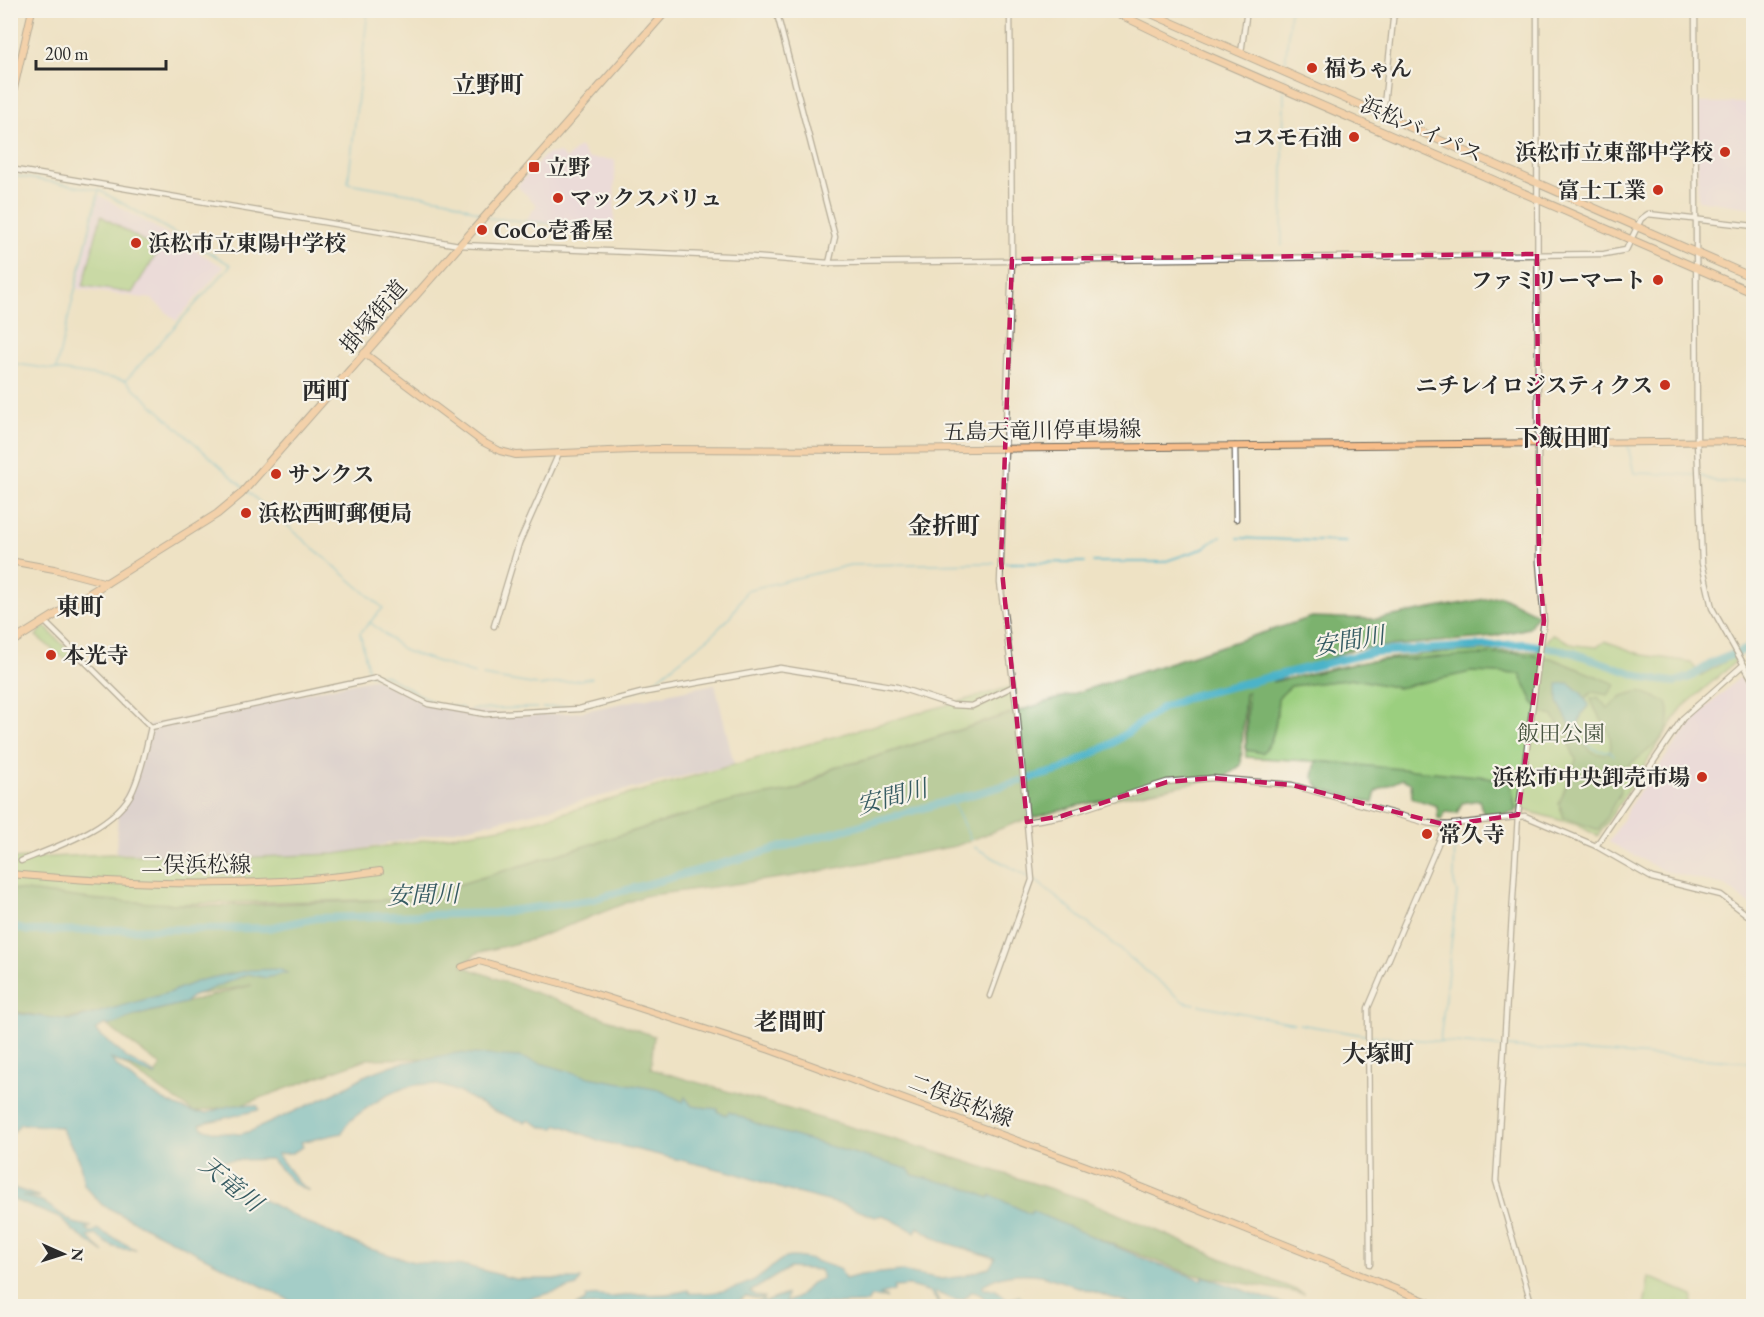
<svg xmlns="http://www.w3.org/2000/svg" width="1764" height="1317" viewBox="0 0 1764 1317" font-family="'EB Garamond','Noto Serif JP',serif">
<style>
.built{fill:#e6d2f0}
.industrial{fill:#c8bfd8}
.green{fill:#9bcf7f;stroke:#637d55;stroke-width:1.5}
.forest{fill:#7cb26e;stroke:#546e4c;stroke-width:1.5}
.water{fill:#4bb3c9;stroke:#3b6f7a;stroke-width:1.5}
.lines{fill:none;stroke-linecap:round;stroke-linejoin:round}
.stream{stroke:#4bb3c9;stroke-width:1.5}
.river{stroke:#4bb3c9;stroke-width:8}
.minor-casing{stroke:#6f6b61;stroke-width:7}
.major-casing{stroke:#6f6b61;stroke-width:8}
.highway-casing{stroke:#6f6b61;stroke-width:9}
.minor{stroke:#fff;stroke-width:4.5}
.major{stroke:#f8bd89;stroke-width:6}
.highway{stroke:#f8bd89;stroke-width:7}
.marked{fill:none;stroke:#c2185b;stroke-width:4.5;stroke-dasharray:12 8;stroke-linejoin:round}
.poi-dot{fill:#c8321e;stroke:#f7f3e8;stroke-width:2}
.labels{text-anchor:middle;stroke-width:4.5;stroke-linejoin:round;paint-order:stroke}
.poi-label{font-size:22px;font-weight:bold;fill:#2b2b2b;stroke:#f7f3e8;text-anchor:start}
.street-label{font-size:22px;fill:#2b2b2b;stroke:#f7f3e8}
.park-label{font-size:22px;fill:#475440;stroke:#f7f3e8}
.neighbourhood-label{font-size:24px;font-weight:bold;fill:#2b2b2b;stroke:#f7f3e8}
.water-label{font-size:24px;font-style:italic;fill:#365b62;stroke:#f7f3e8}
</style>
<rect width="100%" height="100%" fill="#f7f3e8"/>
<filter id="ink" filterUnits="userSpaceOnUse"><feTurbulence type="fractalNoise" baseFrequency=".0167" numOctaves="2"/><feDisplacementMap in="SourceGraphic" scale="12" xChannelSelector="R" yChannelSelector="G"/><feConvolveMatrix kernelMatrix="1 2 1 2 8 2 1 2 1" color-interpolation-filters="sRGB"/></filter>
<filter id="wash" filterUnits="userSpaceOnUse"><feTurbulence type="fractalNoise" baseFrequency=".008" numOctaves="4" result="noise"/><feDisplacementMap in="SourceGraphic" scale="24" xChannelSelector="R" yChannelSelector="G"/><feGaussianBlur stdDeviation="1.35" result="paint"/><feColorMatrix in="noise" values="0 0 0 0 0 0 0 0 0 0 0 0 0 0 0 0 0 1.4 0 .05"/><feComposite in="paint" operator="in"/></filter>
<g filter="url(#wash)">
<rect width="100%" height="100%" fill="#eee2c4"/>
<g class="built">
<polygon points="1697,103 1753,103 1753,208 1698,200"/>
<polygon points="579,147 588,158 615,160 614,228 561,226 526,220 537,205 517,186 546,154 560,153 566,159"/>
<polygon points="99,195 224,267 176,321 152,299 77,289"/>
<polygon points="1740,677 1753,699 1753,907 1726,886 1662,870 1609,842 1635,798 1694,719"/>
</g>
<polygon class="industrial" points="377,678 437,707 527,716 579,712 715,684 734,764 490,823 336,854 260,859 116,853 118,811 134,776 149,725"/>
<g class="green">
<polygon points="101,216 159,250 132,293 83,286"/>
<polygon points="44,626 72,654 66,660 36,636"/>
<path d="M1552,634L1575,645L1597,647L1605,641L1643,655L1691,662L1700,676L1733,657L1735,662L1682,708L1598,836L1577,825L1381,770L1341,763L1246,757L1245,692C1339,661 1439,647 1537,652Z"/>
<polygon points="1014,686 1017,711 865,760 833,768 797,789 679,817 412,899 162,904 90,899 11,889 11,859 110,854 232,858 336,854 520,825"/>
<polygon points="1649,1277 1693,1296 1692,1306 1644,1306"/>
</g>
<g class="forest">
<path d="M1501,596L1537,614L1529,628L1485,638L1353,649L1272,682L1369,661L1515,653L1551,658L1616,684L1608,695L1592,692C1589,695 1584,699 1582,702C1574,716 1578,748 1596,753C1599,755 1606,753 1610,753C1614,725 1598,723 1591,699L1598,697L1608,709L1622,696L1640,691L1667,702C1670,711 1670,722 1666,731C1660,744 1620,773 1606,778L1607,782L1619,777L1621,791L1599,830L1564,818L1559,804L1576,760L1567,739L1553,716L1544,713L1533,702L1520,674L1471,672L1398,688L1355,679L1291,686L1278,698C1277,718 1276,737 1263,753L1246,750L1248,692L1245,693L1241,765L1225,777L1076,806L1018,822L956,846L788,877L644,896L534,939L477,953L462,966L654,1036L651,1069L930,1150L1083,1199L1305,1294L1190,1274L1092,1236L519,1057L367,1059L244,1104L194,1112L118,1061L154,1076L161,1066L105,1024L252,985L62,1020L11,1011L10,889L97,900L212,906L412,899L733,801L801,789L837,766L860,762L1312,617L1377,619Z"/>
<polygon points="1316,761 1488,777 1511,784 1516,812 1485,818 1479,800 1462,803 1457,813 1445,812 1441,820 1438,818 1437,806 1412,798 1411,783 1402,779 1376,791 1373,803 1320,789 1313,777"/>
</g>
<g class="water">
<polygon points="1569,683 1582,694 1589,705 1582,713 1577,730 1572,728 1558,702 1558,684"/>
<path d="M249,970L279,969L287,973L266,978L248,974L191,997L185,1003L133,1016L109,1026L105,1024L95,1030L128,1059L156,1074L155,1076L111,1059C125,1079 180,1115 205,1113C211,1113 216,1109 222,1108C235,1104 245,1104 258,1106L259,1110L200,1124L202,1128L215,1132L241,1134L251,1131L335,1093L366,1075L396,1064L457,1053L519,1057L589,1077L660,1090L683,1102L685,1097L692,1106L718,1109V1112L726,1115L729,1112L770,1129L908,1169L913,1175L967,1188L989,1198L991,1195L1030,1214L1032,1211L1154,1263L1202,1280L1203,1276L1289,1306H1138L1041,1275C1020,1272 999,1273 982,1286L984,1289H995L1007,1300L1019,1296L1025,1301L1023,1303H1006L1003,1306H991C985,1299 981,1292 971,1292C959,1308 949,1296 934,1292L941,1306L930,1292L910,1286L894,1287V1291L880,1295L887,1298L871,1297L867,1303L756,1306L755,1304L763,1299L765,1302L787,1294L786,1302C800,1298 801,1294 809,1285C812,1282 819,1280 822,1278L820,1270L789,1268L750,1292L756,1296L765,1297L757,1299L746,1296L731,1306H576L585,1301L586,1297C595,1294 600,1296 610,1297C619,1297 629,1294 638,1294C653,1295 671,1295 688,1290L690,1293C715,1294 741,1289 762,1275C770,1270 776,1261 785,1258C801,1254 824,1264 840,1269L845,1279L860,1275L901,1271L942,1279L964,1276L990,1267L995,1258L940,1241L918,1227L915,1232L883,1215L875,1217L847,1206L785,1190L735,1173L600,1141L563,1126L557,1125L555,1128L542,1127L529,1120L525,1122C465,1108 445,1058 376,1102C363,1111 348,1119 342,1133L301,1142L303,1147L292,1153L277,1154L297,1181L309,1191L294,1184L271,1159L212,1161L234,1184L309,1224L364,1247L414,1262L467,1266L515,1279H581L577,1286L527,1299V1305L536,1303L544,1306H306L291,1301L102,1205L84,1185L79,1159L60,1127L20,1124L14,1132L11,1130V1013L71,1020L168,993L201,980Z"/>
<path d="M11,1187L40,1197L22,1196L42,1201L74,1223L92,1227L86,1228L91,1233L97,1229L135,1249C117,1251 109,1246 96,1235L88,1237L104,1253L73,1231L62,1219L11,1199Z"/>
</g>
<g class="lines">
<g class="stream">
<polyline points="368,10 348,183 449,200 482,214"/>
<polyline points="1285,68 1290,10"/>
<polyline points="1284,86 1285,76"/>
<polyline points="10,175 99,190 231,265 126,380"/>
<polyline points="488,218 613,229"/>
<polyline points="1282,246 1284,91"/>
<polyline points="10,363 125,380 243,487"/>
<polyline points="56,369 99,190"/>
<polyline points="1628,446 1634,473 1697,475"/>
<polyline points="1701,476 1717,482 1754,481"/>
<polyline points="247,491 383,608 360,633 369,674 385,675 434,703"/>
<polyline points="1238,538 1346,542"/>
<polyline points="1093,562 1163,562 1202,549 1221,536"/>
<polyline points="1005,563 1085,562"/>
<polyline points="371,623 405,651 475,674"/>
<polyline points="483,676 537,685"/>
<polyline points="540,686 592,678"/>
<polyline points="645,688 711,636 730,617 747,590 850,565 995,563"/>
<polyline points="447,705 463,708"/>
<polyline points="542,708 588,704 640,689"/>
<polyline points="471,709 537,708"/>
<path d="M1577,730C1583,745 1593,752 1609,751L1614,756"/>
<polyline points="951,799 971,840"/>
<polyline points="974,847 1028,877"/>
<polyline points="1035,880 1184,1002 1195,1004"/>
<polyline points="1200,1005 1294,1023"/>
<polyline points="1299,1024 1363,1035 1501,1047"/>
<polyline points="1440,1041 1457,893 1454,882 1455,834"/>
<polyline points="1506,1047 1754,1062"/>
</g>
<polyline class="river" points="10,926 28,931 268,928 316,918 493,913 590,900 1061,770 1111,744 1162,708 1191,696 1373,652 1524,644 1568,651 1649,679 1675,682 1690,677 1714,662 1754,646"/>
</g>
</g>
<g filter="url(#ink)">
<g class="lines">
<defs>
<g id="minor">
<polyline points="776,10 835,237 829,263"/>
<polyline points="1350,10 1394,15 1411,10"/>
<polyline points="1695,10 1697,441 1702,563 1712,608 1754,683"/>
<polyline points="1241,53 1247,10"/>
<polyline points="1383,115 1394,10"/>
<polyline points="10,169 459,245 752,257 829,263 1604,254 1626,250 1641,219 1648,214 1754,226"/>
<polyline points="1235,446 1236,519"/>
<polyline points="45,622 151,727"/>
<polyline points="494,626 519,543 559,453"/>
<polyline points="151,727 377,678 428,704 485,714 579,709 641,693 780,668 897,687 952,705 972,706 1014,686"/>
<polyline points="1027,822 1062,816 1167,782 1212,778 1292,785 1427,823 1446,825 1525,816 1596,846 1652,878 1721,895 1754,920"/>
<polyline points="1596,846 1683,718 1743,665"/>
<path d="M21,861C56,847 117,827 133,790C142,770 146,748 151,727"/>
<polyline points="990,996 1032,880 1017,711 1000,583 1012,259 1010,10"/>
<polyline points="1370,1264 1368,1008 1446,825"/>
<polyline points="1532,1306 1496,1181 1518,815 1544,621 1539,562 1538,443 1537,10"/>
</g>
<g id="major">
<polyline points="10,106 32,10"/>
<polyline points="364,353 481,441 500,451 516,455 656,449 865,450 1754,441"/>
<polyline points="10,561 54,569 107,583"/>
<path d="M10,874C133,885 259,889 380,871"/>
<polyline points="462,967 479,961 571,986 770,1050 1119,1178 1438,1306"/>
</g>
<g id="highway">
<polyline points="1111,10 1196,51 1754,293"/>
<polyline points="1143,10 1754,278"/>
<polyline points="10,643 217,514 241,494 667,10"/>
</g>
</defs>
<use href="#minor" class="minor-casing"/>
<use href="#major" class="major-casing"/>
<use href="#highway" class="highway-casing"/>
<use href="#minor" class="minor"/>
<use href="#major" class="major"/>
<use href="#highway" class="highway"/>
</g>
</g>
<path d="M0 0H1764V1317H0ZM1537,254L1539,562L1544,621L1518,815L1446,825L1292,785L1212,778L1167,782L1062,816L1027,822L1001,561L1012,259Z" fill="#eee2c4" fill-opacity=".55" fill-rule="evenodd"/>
<path class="marked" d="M1537,254L1539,562L1544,621L1518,815L1446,825L1292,785L1212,778L1167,782L1062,816L1027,822L1001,561L1012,259Z"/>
<g class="poi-dot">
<circle cx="1312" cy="68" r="6"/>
<circle cx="1354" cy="137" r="6"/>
<circle cx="1725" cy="152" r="6"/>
<rect x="528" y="161" width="12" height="12" rx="3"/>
<circle cx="1658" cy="190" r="6"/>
<circle cx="558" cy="198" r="6"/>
<circle cx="482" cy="230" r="6"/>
<circle cx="136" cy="243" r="6"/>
<circle cx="1658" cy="280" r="6"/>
<circle cx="1665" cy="385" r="6"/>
<circle cx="276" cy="474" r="6"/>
<circle cx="246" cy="513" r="6"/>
<circle cx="51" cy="655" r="6"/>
<circle cx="1702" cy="777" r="6"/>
<circle cx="1427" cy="834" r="6"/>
</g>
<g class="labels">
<g class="poi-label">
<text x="1324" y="76">福ちゃん</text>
<text x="1342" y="145" text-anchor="end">コスモ石油</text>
<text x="1713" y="160" text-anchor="end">浜松市立東部中学校</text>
<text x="546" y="175">立野</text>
<text x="1646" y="198" text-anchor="end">富士工業</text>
<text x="570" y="206">マックスバリュ</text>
<text x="494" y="238">CoCo壱番屋</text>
<text x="148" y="251">浜松市立東陽中学校</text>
<text x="1646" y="288" text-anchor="end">ファミリーマート</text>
<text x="1653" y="393" text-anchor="end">ニチレイロジスティクス</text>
<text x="288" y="482">サンクス</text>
<text x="258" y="521">浜松西町郵便局</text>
<text x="63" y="663">本光寺</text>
<text x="1690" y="785" text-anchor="end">浜松市中央卸売市場</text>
<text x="1439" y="842">常久寺</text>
</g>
<g class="street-label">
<text transform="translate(1422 129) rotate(24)" y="8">浜松バイパス</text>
<text transform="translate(373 316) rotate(-49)" y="8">掛塚街道</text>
<text transform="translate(1042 430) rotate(-1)" y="8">五島天竜川停車場線</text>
<text x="196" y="872">二俣浜松線</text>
<text transform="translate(961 1100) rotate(21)" y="8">二俣浜松線</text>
</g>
<g class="park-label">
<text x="1561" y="741">飯田公園</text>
</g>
<g class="neighbourhood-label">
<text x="488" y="93">立野町</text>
<text x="326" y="399">西町</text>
<text x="1563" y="446">下飯田町</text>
<text x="944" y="534">金折町</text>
<text x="80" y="615">東町</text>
<text x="790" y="1030">老間町</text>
<text x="1378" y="1062">大塚町</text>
</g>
<g class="water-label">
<text transform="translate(1349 641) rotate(-10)" y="8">安間川</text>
<text transform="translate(892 797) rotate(-15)" y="8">安間川</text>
<text transform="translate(423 895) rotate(-2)" y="8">安間川</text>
<text transform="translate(231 1184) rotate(39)" y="8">天竜川</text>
</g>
</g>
<rect width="1764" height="1317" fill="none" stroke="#f7f3e8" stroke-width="36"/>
<g transform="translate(63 1254) rotate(93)" stroke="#f7f3e8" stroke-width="4.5" paint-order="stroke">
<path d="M0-4.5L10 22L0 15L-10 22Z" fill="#2b2b2b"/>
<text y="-9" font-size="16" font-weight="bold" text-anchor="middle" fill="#2b2b2b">N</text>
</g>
<path d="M36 60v9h130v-9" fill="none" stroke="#2b2b2b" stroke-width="3"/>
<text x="45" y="60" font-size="18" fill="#2b2b2b" stroke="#f7f3e8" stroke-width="4.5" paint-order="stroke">200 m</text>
</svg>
